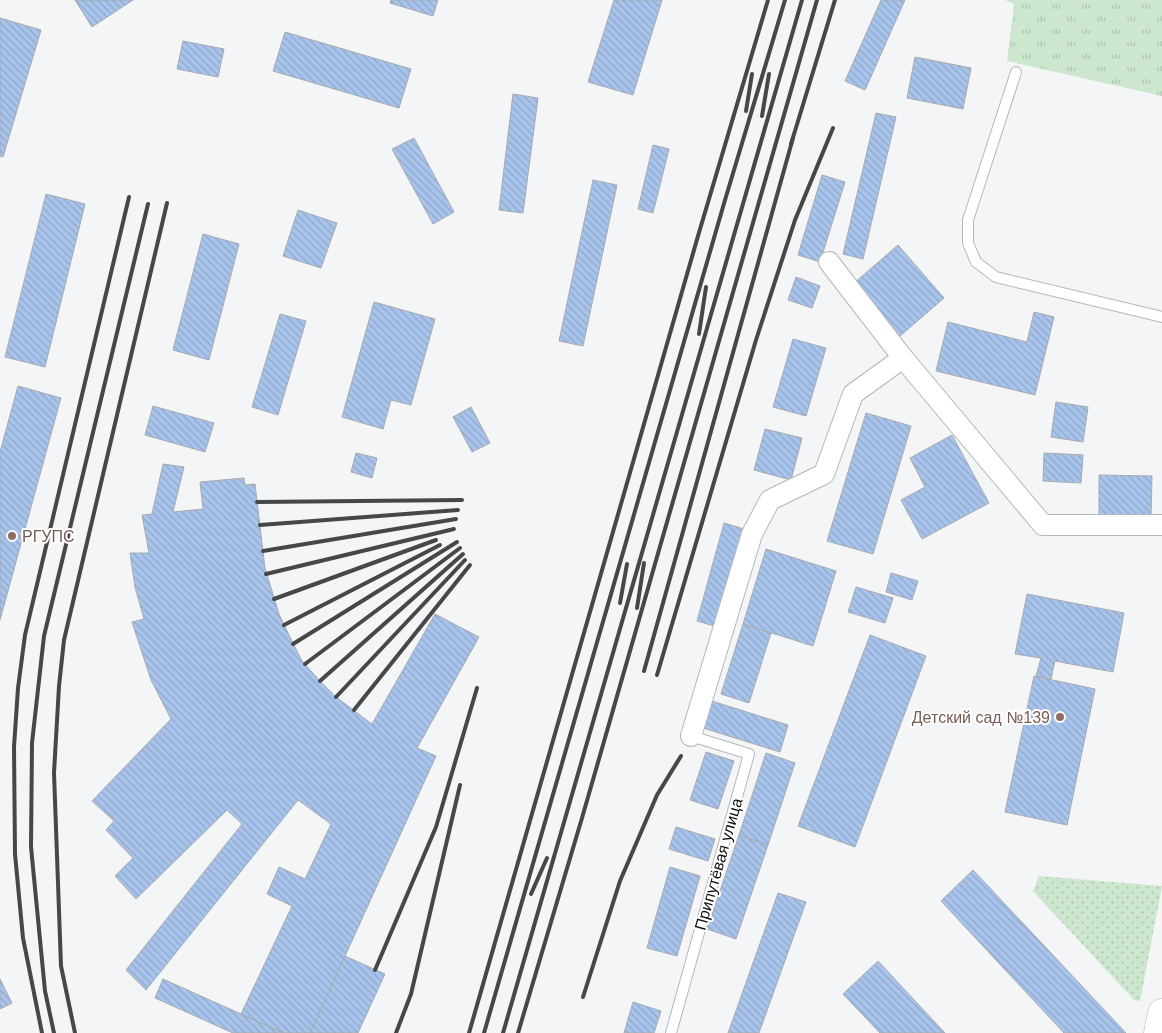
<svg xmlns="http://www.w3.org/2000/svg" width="1162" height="1033" viewBox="0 0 1162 1033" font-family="Arial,sans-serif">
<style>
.grass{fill:url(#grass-dots)}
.park{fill:url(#park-tufts)}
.building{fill:url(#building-back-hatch);stroke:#a8aaac}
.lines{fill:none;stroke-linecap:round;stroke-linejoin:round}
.service-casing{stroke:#b5b7b9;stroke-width:12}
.minor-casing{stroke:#b5b7b9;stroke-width:22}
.secondary-casing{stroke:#b5b7b9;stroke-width:29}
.service{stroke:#fff;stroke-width:10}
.minor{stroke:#fff;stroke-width:20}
.secondary{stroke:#fff;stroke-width:28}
.rail{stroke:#474748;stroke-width:4}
.education-dot{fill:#8d6e63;stroke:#fff;stroke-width:2}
.labels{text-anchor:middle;stroke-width:4;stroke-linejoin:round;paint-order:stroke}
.education-label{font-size:16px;fill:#785e54;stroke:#fff;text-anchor:start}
.street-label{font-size:16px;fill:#0f0f10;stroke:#fff}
</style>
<defs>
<pattern id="grass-dots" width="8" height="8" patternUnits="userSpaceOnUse" patternTransform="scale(1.25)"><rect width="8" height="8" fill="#cce7ce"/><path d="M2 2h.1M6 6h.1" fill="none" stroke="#aec5b0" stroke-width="1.8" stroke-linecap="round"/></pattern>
<pattern id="park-tufts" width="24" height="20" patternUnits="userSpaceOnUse" patternTransform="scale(1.25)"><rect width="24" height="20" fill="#cce7ce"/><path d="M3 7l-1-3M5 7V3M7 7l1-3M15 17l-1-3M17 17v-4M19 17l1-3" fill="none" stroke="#aec5b0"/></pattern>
<pattern id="building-back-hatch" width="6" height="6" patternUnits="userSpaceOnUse" patternTransform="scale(1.25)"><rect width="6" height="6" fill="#a8c4ec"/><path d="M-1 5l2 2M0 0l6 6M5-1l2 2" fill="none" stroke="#8fa7c9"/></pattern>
</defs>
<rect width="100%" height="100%" fill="#f3f5f7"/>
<polygon class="grass" points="1039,876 1162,886 1140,1001 1134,1000 1033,891"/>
<polygon class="park" points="1005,0 1162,0 1162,96 1007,61 1014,4"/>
<g class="building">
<polygon points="75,0 133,0 92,27"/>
<polygon points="391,0 438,0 433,16 390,3"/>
<polygon points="614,0 662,0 633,95 588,82"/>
<polygon points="881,0 905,0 865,90 845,81"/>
<polygon points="0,18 41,30 3,157 0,156"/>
<polygon points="285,32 411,69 399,108 273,71"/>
<polygon points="183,41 224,49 218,77 177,69"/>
<polygon points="915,57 971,68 963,109 907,98"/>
<polygon points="513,94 538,98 523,213 499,210"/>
<polygon points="876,113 896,117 863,259 843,254"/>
<polygon points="414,138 454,212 433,224 392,149"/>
<polygon points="653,145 669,149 653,213 638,209"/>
<polygon points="822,175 845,182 820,262 798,255"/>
<polygon points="593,180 617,185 583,346 559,341"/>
<polygon points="46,194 85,204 45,367 5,357"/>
<polygon points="298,210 337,223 321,268 283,256"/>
<polygon points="203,234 239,244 209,360 173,350"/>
<polygon points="898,245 944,298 899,337 853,284"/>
<polygon points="796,277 820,286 812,308 788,300"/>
<polygon points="374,302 435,319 411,405 391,400 383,429 342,417"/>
<polygon points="1034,312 1054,317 1035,395 936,371 948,322 1027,342"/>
<polygon points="280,314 306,321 278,415 252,407"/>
<polygon points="793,339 826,348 806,416 773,407"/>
<polygon points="18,386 61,398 0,620 0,452"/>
<polygon points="1056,402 1088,407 1083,442 1051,437"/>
<polygon points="153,406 214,423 205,452 145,435"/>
<polygon points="471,407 490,443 472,452 453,417"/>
<polygon points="866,413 911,426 873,554 827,541"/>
<polygon points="765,429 802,438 791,480 754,470"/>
<polygon points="952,435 989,503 922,539 901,500 925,487 910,458"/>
<polygon points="356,453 377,458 372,478 351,472"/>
<polygon points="1044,453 1083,455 1081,483 1043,481"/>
<polygon points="163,464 184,467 173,512 203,509 200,482 244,478 245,485 255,484 265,568 279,614 289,635 302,661 320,681 336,697 372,724 435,614 479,637 417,748 436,756 310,1033 283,1033 241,1014 292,906 267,894 279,867 305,879 331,824 298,800 146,990 126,970 242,824 227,810 136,899 115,876 133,858 106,830 114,821 92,801 171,719 151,680 132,622 144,619 135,587 130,553 149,553 142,515 152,514"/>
<polygon points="1099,475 1152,476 1151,518 1099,517"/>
<polygon points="724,523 744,529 718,627 697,621"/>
<polygon points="766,549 836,571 813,646 743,624"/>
<polygon points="891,573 918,581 912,600 886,592"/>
<polygon points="856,587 893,598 885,623 848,612"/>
<polygon points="1027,594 1124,613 1113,672 1055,661 1051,679 1036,676 1041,658 1015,654"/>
<polygon points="743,624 771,633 749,703 721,694"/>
<polygon points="870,635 926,656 855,847 798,826"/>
<polygon points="1034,676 1095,689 1067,825 1005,812"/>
<polygon points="712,701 788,725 780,752 703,728"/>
<polygon points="706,752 734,761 718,809 690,800"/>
<polygon points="766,753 795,763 768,845 739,835"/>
<polygon points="676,827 715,839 708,861 669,849"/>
<polygon points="739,835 768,845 736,939 707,929"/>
<polygon points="670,867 700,876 677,956 647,948"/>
<polygon points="973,870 1126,1033 1064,1033 941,901"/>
<polygon points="778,893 806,902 759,1033 728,1033"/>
<polygon points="345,956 385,974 358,1033 310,1033"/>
<polygon points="878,961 945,1033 880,1033 843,994"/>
<polygon points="0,979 12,1003 0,1009"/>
<polygon points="163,979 241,1014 283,1033 233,1033 155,998"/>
<polygon points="633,1002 661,1011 654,1033 624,1033"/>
</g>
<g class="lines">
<defs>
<g id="service">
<polyline points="1016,72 968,220 968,243 976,262 996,277 1162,317"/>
<polyline points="671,1033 749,754 691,736"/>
</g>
<g id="minor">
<polyline points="829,262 903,358 1043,525 1162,525"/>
<polyline points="691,736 752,534 770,500 824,474 853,394 903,358"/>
</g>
<polyline id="secondary" points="1158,1033 1162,1013"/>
</defs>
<use href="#service" class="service-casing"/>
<use href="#minor" class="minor-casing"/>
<use href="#secondary" class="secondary-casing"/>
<use href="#service" class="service"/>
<use href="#minor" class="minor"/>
<use href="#secondary" class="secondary"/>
<g class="rail">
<polyline points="746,111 752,74"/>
<polyline points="762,116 769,74"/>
<polyline points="791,144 835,0"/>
<polyline points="699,334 706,287"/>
<polyline points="257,502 462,500"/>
<polyline points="260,525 458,510"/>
<polyline points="263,551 456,519"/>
<polyline points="266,574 454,529"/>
<polyline points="274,599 436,540"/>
<polyline points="620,603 627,564"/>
<polyline points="637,608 644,563"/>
<polyline points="284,625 440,545"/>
<polyline points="293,644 457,542"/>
<polyline points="305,664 460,548"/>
<polyline points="644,671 793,138"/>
<polyline points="657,675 756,340 795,220 833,128"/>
<polyline points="320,681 463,554"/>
<polyline points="336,697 465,560"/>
<polyline points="354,710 470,565"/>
<polyline points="531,894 547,858"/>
<polyline points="375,970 436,827 477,688"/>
<polyline points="583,997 620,881 657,795 681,756"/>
<polyline points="42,1033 23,938 15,854 14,747 18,688 25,635 129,197"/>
<polyline points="54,1033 45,991 31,847 32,743 44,636 148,204"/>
<polyline points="75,1033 61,966 54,773 59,686 64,640 167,203"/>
<polyline points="396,1033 411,994 460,785"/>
<polyline points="469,1033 698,236 768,0"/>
<polyline points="484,1033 725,200 785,0"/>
<polyline points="503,1033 802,0"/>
<polyline points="518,1033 582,818 817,0"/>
</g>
</g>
<g class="education-dot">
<circle cx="12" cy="536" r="5"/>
<circle cx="1060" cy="717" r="5"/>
</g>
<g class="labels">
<g class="education-label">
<text x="22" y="542">РГУПС</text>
<text x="1050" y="723" text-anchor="end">Детский сад №139</text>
</g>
<g class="street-label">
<text transform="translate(718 864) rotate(-74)" y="6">Припутёвая улица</text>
</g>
</g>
</svg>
